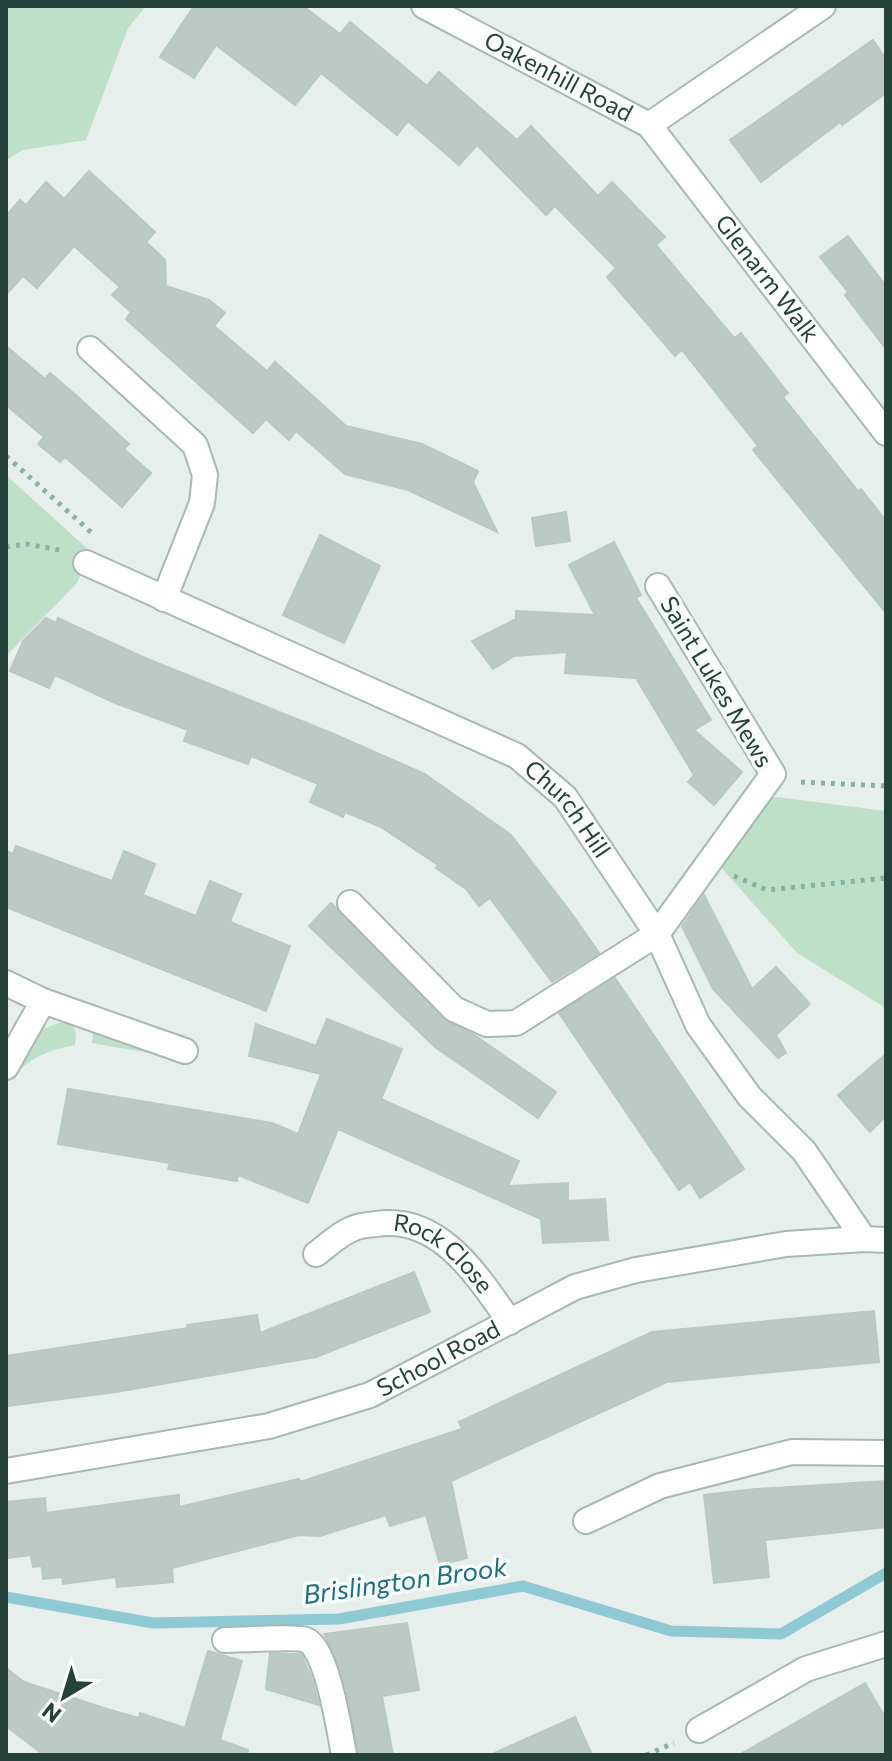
<svg xmlns="http://www.w3.org/2000/svg" width="892" height="1761" viewBox="0 0 892 1761" font-family="Commissioner,sans-serif">
<style>
.green{fill:#bfe0c8}
.lines{fill:none;stroke-linecap:round;stroke-linejoin:round}
.stream{stroke:#8ec9d4;stroke-width:11}
.building{fill:#bbcac4;stroke:#b8c9c2;stroke-width:2}
.minor-casing{stroke:#a8b8b2;stroke-width:28}
.path{stroke:#86b3a5;stroke-width:5;stroke-dasharray:4 6;stroke-linecap:butt}
.minor{stroke:#fff;stroke-width:24}
.labels{text-anchor:middle;stroke-width:7;stroke-linejoin:round;paint-order:stroke}
.street-label{font-size:24px;fill:#24423a;stroke:#f7fbf9}
.water-label{font-size:26px;font-style:italic;fill:#1c6f80;stroke:#f7fbf9}
</style>
<rect width="100%" height="100%" fill="#e6efeb"/>
<g class="green">
<polygon points="6,6 146,6 128,28 86,140 23,150 6,160"/>
<polygon points="6,475 91,552 77,583 6,656"/>
<polygon points="769,796 886,811 886,1008 797,953 719,865"/>
<path d="M71,1021L76,1033L75,1045C50,1050 30,1057 13,1077C27,1046 34,1024 71,1021Z"/>
<polygon points="94,1024 161,1055 92,1043"/>
</g>
<g class="lines">
<polyline class="stream" points="6,1597 153,1623 339,1619 523,1586 671,1631 781,1634 886,1573"/>
</g>
<g class="building">
<polygon points="194,6 303,6 340,34 350,22 427,86 439,72 517,140 531,126 598,196 612,182 665,237 656,245 734,338 741,333 788,393 783,397 858,491 861,489 886,521 886,613 753,450 758,446 682,350 675,356 607,277 616,268 555,206 546,215 477,145 459,165 408,121 397,135 321,73 295,105 216,45 194,78 160,57"/>
<polygon points="873,40 886,59 886,93 842,125 840,122 761,182 730,140"/>
<polygon points="89,171 155,232 146,242 165,260 166,286 209,300 225,313 214,326 267,371 275,362 346,426 422,444 478,471 473,482 497,532 408,490 345,474 296,431 289,440 266,419 253,433 126,319 131,312 112,295 120,287 74,246 37,288 23,276 6,295 6,216 20,200 26,205 46,182 64,199"/>
<polygon points="848,236 886,286 886,349 845,295 848,292 820,257"/>
<polygon points="6,346 45,379 50,373 78,397 129,444 124,449 151,473 122,507 65,457 60,462 38,444 44,437 6,405"/>
<polygon points="566,512 570,541 536,546 532,518"/>
<polygon points="320,535 380,566 344,643 283,615"/>
<polygon points="614,542 641,595 636,598 711,720 694,730 742,772 714,805 688,782 694,775 636,678 565,673 567,652 514,656 493,669 472,641 516,619 516,611 595,615 569,565"/>
<polygon points="46,618 56,623 58,618 145,658 329,732 425,774 511,835 572,914 599,953 552,982 490,898 479,906 466,889 436,868 438,865 381,827 345,812 343,817 310,802 318,784 251,756 248,764 184,741 188,730 115,703 55,675 49,688 10,671 23,641"/>
<polygon points="16,846 112,881 124,851 155,864 143,895 196,916 210,881 241,894 230,922 290,946 266,1011 6,907 6,851 13,854"/>
<polygon points="704,895 752,989 776,967 810,1004 776,1035 786,1053 778,1058 713,989 682,926"/>
<polygon points="331,903 444,1020 473,1034 556,1092 538,1118 435,1047 309,926"/>
<polygon points="615,978 744,1169 700,1198 690,1182 679,1190 559,1013"/>
<polygon points="327,1019 402,1049 381,1099 519,1161 508,1186 568,1183 568,1201 605,1199 608,1240 543,1243 541,1219 338,1129 308,1203 238,1175 237,1181 168,1169 170,1163 58,1144 68,1089 272,1123 298,1134 321,1074 249,1056 256,1024 316,1046"/>
<polygon points="886,1054 886,1116 870,1132 838,1095"/>
<polygon points="414,1272 430,1312 316,1357 116,1392 6,1406 6,1356 188,1328 187,1325 257,1315 260,1333"/>
<polygon points="874,1311 879,1362 667,1382 451,1481 467,1558 440,1565 426,1515 390,1526 386,1515 320,1536 299,1535 172,1568 173,1582 117,1587 116,1577 63,1584 62,1577 43,1579 42,1566 33,1567 31,1555 6,1558 6,1502 45,1498 46,1513 179,1495 179,1507 299,1479 300,1482 462,1429 459,1422 652,1332"/>
<polygon points="886,1481 886,1527 765,1540 769,1577 714,1583 704,1495 756,1489"/>
<polygon points="407,1623 419,1690 382,1696 393,1755 359,1755 346,1688 334,1653 324,1634"/>
<polygon points="208,1651 242,1661 220,1740 248,1750 247,1755 44,1755 6,1726 6,1668 24,1682 107,1709 139,1718 140,1713 185,1728"/>
<polygon points="270,1653 299,1654 302,1656 312,1679 319,1705 266,1689"/>
<polygon points="865,1683 886,1719 886,1755 739,1755"/>
<polygon points="575,1717 592,1755 490,1755"/>
</g>
<g class="lines">
<defs>
<g id="minor">
<path id="s1" d="M424,6L649,125L886,433"/>
<polyline points="649,125 823,6"/>
<polyline points="90,349 195,445 205,475 202,503 164,599"/>
<path id="s2" d="M86,563L517,756L565,797L657,934L698,1025L749,1096L804,1151L864,1239"/>
<polyline points="350,903 454,1009 487,1024 516,1023 657,934 773,774 658,586"/>
<polyline points="6,983 43,1001 185,1051"/>
<polyline points="6,1067 43,1001"/>
<path id="s3" d="M316,1254C327,1246 339,1234 352,1229C359,1225 369,1225 376,1224C440,1214 478,1277 510,1322"/>
<path id="s4" d="M6,1471L269,1426L370,1395L575,1287L636,1270L786,1244L864,1239L886,1240"/>
<polyline points="586,1521 660,1486 792,1452 886,1453"/>
<path d="M225,1640C239,1640 297,1636 306,1640C327,1648 340,1733 344,1755"/>
<polyline points="699,1730 806,1669 886,1644"/>
</g>
</defs>
<use href="#minor" class="minor-casing"/>
<g class="path">
<polyline points="6,456 92,533"/>
<polyline points="6,547 26,544 60,550"/>
<polyline points="801,782 886,786"/>
<polyline points="734,876 767,890 886,878"/>
<polyline points="646,1755 674,1743"/>
</g>
<use href="#minor" class="minor"/>
</g>
<g class="labels">
<g class="street-label">
<text dy="8" stroke="none"><textPath href="#s1" startOffset="152">Oakenhill Road</textPath></text>
<text dy="8" stroke="none"><textPath href="#s1" startOffset="448">Glenarm Walk</textPath></text>
<text transform="translate(716 682) rotate(59)" y="8">Saint Lukes Mews</text>
<text dy="8" stroke="none"><textPath href="#s2" startOffset="546">Church Hill</textPath></text>
<text dy="8" stroke="none"><textPath href="#s3" startOffset="146">Rock Close</textPath></text>
<text dy="8" stroke="none"><textPath href="#s4" startOffset="450">School Road</textPath></text>
</g>
<g class="water-label">
<text transform="translate(405 1581) rotate(-8)" y="9">Brislington Brook</text>
</g>
</g>
<rect width="892" height="1761" fill="none" stroke="#24423a" stroke-width="16"/>
<g transform="translate(64 1697) rotate(218)" stroke="#f7fbf9" stroke-width="6" paint-order="stroke">
<path d="M0-6L14 30L0 20L-14 30Z" fill="#24423a"/>
<text y="-12" font-size="22" font-weight="bold" text-anchor="middle" fill="#24423a">N</text>
</g>
</svg>
